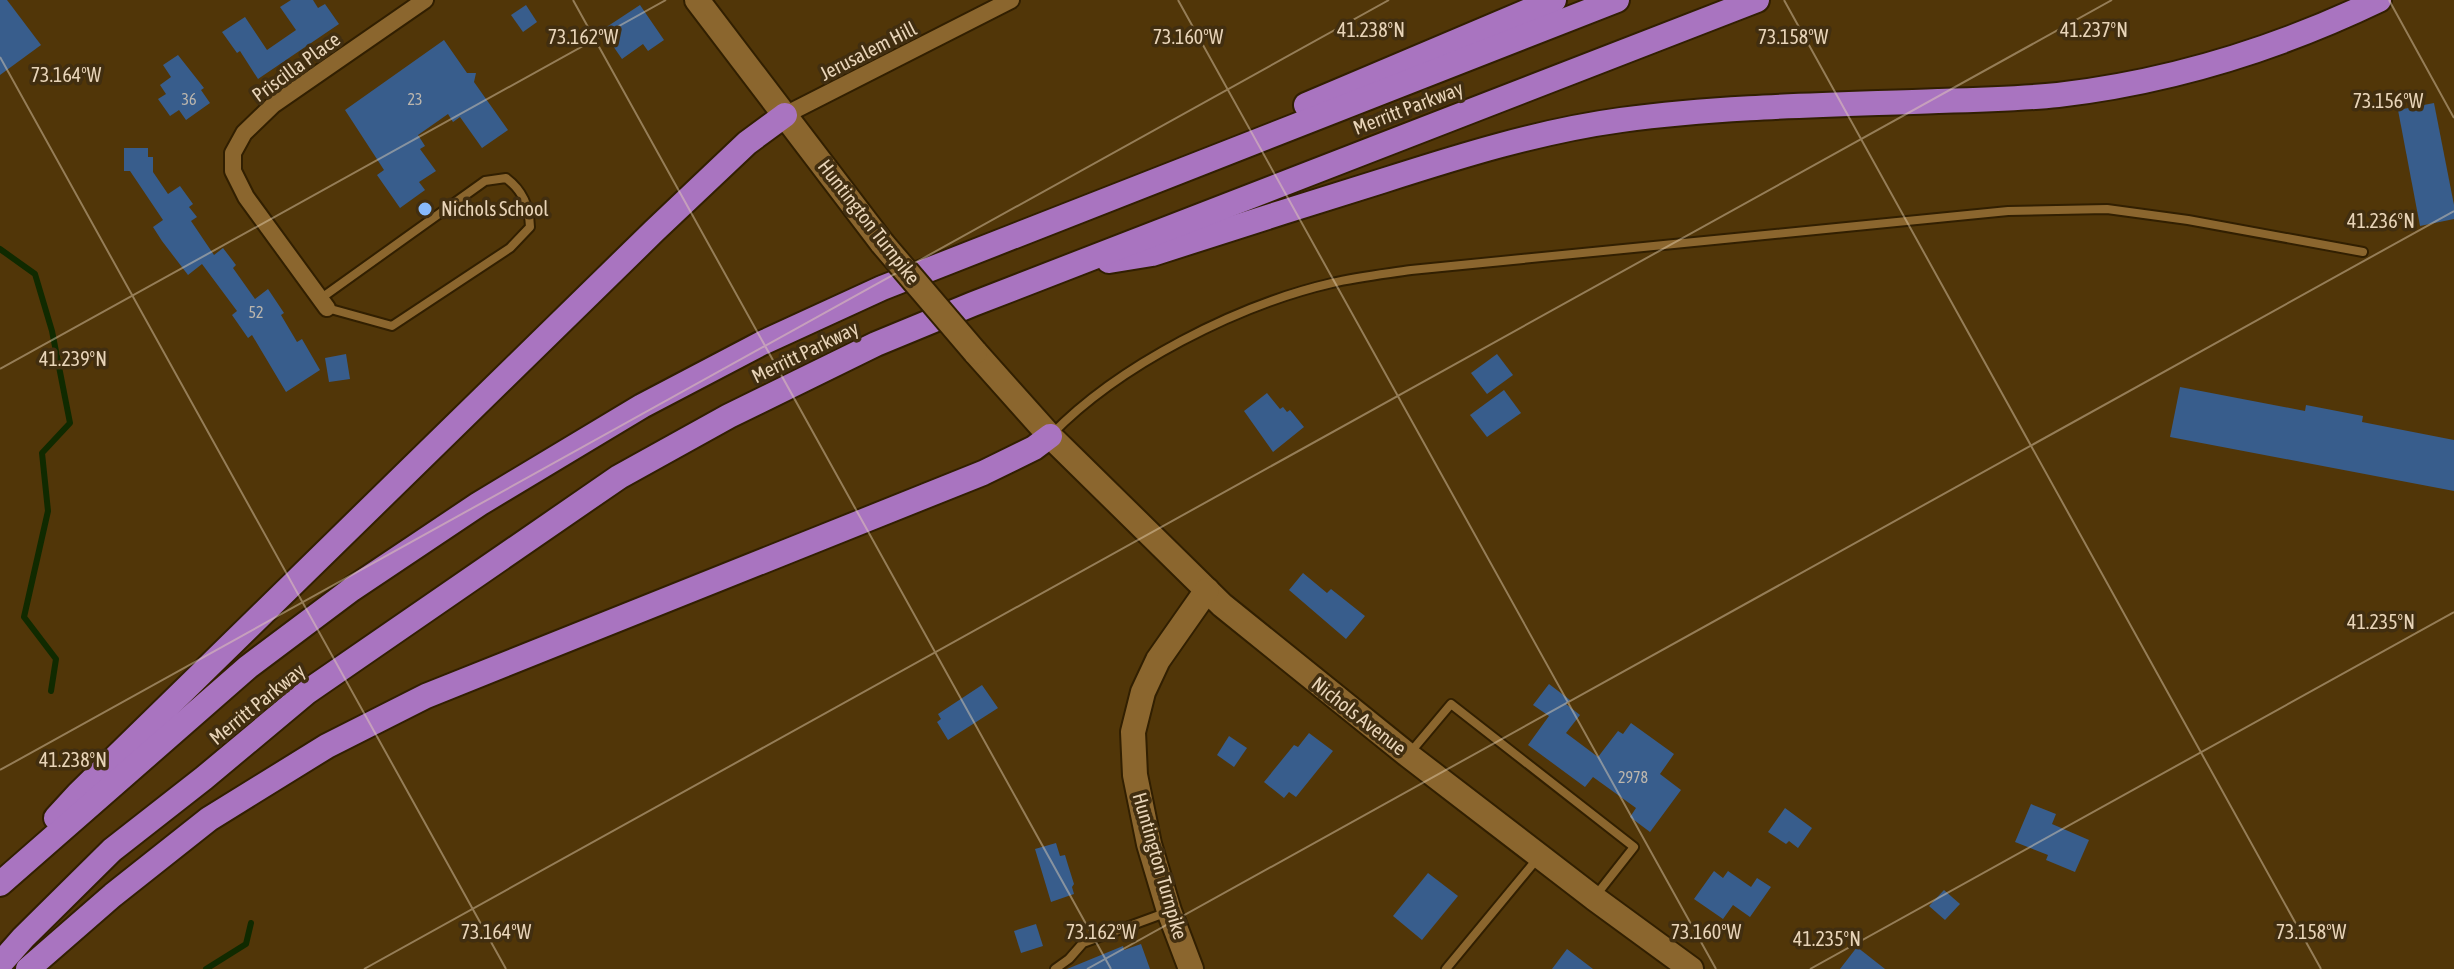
<svg xmlns="http://www.w3.org/2000/svg" width="2454" height="969" viewBox="0 0 2454 969" font-family="'Asap Condensed',sans-serif">
<style>
.lines{fill:none;stroke-linecap:round;stroke-linejoin:round}
.stream{stroke:#102a00;stroke-width:6}
.building{fill:#385d8c}
.service-casing{stroke:#311f01;stroke-width:12}
.minor-casing{stroke:#311f01;stroke-width:20}
.secondary-casing{stroke:#311f01;stroke-width:28}
.motorway-casing{stroke:#311f01;stroke-width:28}
.service{stroke:#8b662e;stroke-width:8}
.minor{stroke:#8b662e;stroke-width:16}
.secondary{stroke:#8b662e;stroke-width:24}
.motorway{stroke:#a974c0;stroke-width:24}
.secondary-bridge-casing{stroke:#311f01;stroke-width:28;stroke-linecap:butt}
.secondary-bridge{stroke:#8b662e;stroke-width:24}
.ticks{fill:none;stroke:#e8d4b8;stroke-width:2;stroke-opacity:0.45}
.poi-dot{fill:#88bafc;stroke:#412e10;stroke-width:3}
.labels{text-anchor:middle;stroke-width:7;stroke-linejoin:round;paint-order:stroke}
.number-label{font-size:16px;fill:#bcb6ad}
.street-label{font-size:20px;fill:#e8d4b8;stroke:#412e10}
.poi-label{font-size:20px;fill:#e8d4b8;stroke:#412e10;text-anchor:start}
.ticks-label{font-size:20px;text-anchor:middle;fill:#e8d4b8;stroke:#412e10;stroke-width:7;stroke-linejoin:round;paint-order:stroke}
</style>
<rect width="100%" height="100%" fill="#513608"/>
<g class="lines">
<g class="stream">
<polyline points="0,249 35,274 52,331 70,423 42,453 48,511 24,617 56,659 51,691"/>
<polyline points="206,969 246,944 251,923"/>
</g>
</g>
<g class="building">
<polygon points="0,0 7,0 41,45 0,75"/>
<polygon points="291,0 313,0 318,8 325,4 339,24 258,79 240,51 237,53 222,32 245,17 267,50 296,30 280,7"/>
<polygon points="526,5 537,22 523,32 511,15"/>
<polygon points="640,5 664,40 648,51 643,44 622,59 602,30"/>
<polygon points="444,40 467,73 476,73 474,82 508,130 482,148 460,117 453,122 448,114 418,135 425,146 420,149 436,171 419,182 425,190 400,208 377,175 384,170 345,110"/>
<polygon points="178,55 204,88 201,90 210,103 186,120 179,110 170,116 158,99 166,94 160,85 171,77 163,65"/>
<polygon points="2434,103 2454,205 2454,219 2420,226 2398,110"/>
<polygon points="124,148 148,148 148,157 153,157 153,172 168,194 180,186 193,204 189,207 197,217 191,221 214,255 223,248 236,265 233,268 255,299 268,289 284,313 281,315 297,342 302,339 320,370 286,392 252,335 248,338 232,315 237,311 202,264 188,275 162,241 153,227 163,220 130,171 124,171"/>
<polygon points="346,354 350,379 329,382 325,358"/>
<polygon points="1497,354 1513,375 1487,394 1471,373"/>
<polygon points="2180,387 2305,411 2306,405 2363,416 2362,422 2454,440 2454,491 2170,437"/>
<polygon points="1504,390 1521,413 1487,437 1470,415"/>
<polygon points="1267,393 1280,409 1283,407 1287,412 1290,410 1304,427 1273,452 1244,411"/>
<polygon points="1303,573 1327,593 1331,589 1365,616 1346,639 1289,590"/>
<polygon points="1549,684 1570,700 1566,704 1580,715 1566,733 1598,757 1618,731 1623,734 1631,723 1674,754 1660,774 1681,790 1650,832 1630,817 1636,808 1593,777 1585,787 1528,745 1549,716 1533,705"/>
<polygon points="982,685 998,708 948,740 937,722 941,719 938,714"/>
<polygon points="1309,733 1333,751 1296,797 1289,792 1284,798 1264,782 1294,745 1298,747"/>
<polygon points="1229,736 1247,748 1234,767 1217,755"/>
<polygon points="2031,804 2056,814 2052,824 2089,840 2075,872 2046,860 2048,855 2015,842"/>
<polygon points="1785,808 1812,828 1798,848 1789,841 1786,844 1768,832"/>
<polygon points="1056,843 1060,856 1065,855 1068,865 1074,884 1072,887 1074,894 1051,902 1035,849"/>
<polygon points="1714,871 1723,878 1728,871 1751,887 1757,878 1771,887 1750,917 1733,905 1723,919 1694,899"/>
<polygon points="1428,873 1458,896 1422,940 1393,916"/>
<polygon points="1944,890 1960,904 1945,920 1929,906"/>
<polygon points="1036,924 1043,946 1021,953 1014,931"/>
<polygon points="1141,944 1150,969 1067,969 1123,946 1124,950"/>
<polygon points="1857,947 1885,969 1840,969"/>
<polygon points="1567,949 1593,969 1552,969"/>
</g>
<g class="lines">
<defs>
<g id="service">
<path d="M320,299L485,181L506,178C523,191 529,206 530,227L510,248L392,326L327,308"/>
<path d="M1051,435C1119,365 1237,305 1332,283C1358,277 1385,274 1411,270L2008,211L2107,209L2188,220L2363,252"/>
<polyline points="1409,754 1451,704 1634,847 1597,894"/>
<polyline points="1055,969 1069,959 1083,943 1165,913"/>
<polyline points="1446,969 1537,859"/>
</g>
<g id="minor">
<polyline points="785,115 1011,0"/>
<polyline points="327,308 246,197 233,171 233,153 244,133 273,105 425,0"/>
</g>
<g id="secondary">
<polyline points="697,0 882,243"/>
<polyline points="975,352 1050,436 1222,605 1408,755 1594,898 1691,969"/>
<polyline points="1191,969 1169,911 1149,844 1135,775 1133,732 1143,692 1158,660 1207,590"/>
</g>
<g id="motorway">
<polyline points="1306,105 1554,0"/>
<path d="M1109,261L1152,254C1229,229 1305,205 1382,181C1460,156 1540,131 1621,120C1726,106 1833,105 1938,101C1978,100 2019,99 2058,95C2169,82 2279,48 2379,0"/>
<polyline points="56,818 78,794 654,231 747,143 785,115"/>
<polyline points="0,884 248,667 352,589 479,504 642,406 762,343 882,288 1617,0"/>
<polyline points="0,964 23,938 112,850 204,778 307,692 619,477 729,416 876,344 973,304 1757,0"/>
<polyline points="28,969 113,895 209,819 327,746 426,696 983,473 1034,448 1050,436"/>
</g>
</defs>
<use href="#service" class="service-casing"/>
<use href="#minor" class="minor-casing"/>
<use href="#secondary" class="secondary-casing"/>
<use href="#motorway" class="motorway-casing"/>
<use href="#service" class="service"/>
<use href="#minor" class="minor"/>
<use href="#secondary" class="secondary"/>
<use href="#motorway" class="motorway"/>
<defs>
<polyline id="secondary-bridge" points="882,243 975,352"/>
</defs>
<use href="#secondary-bridge" class="secondary-bridge-casing"/>
<use href="#secondary-bridge" class="secondary-bridge"/>
</g>
<path class="ticks" d="M573,0L1111,969M1178,0L1716,969M1784,0L2321,969M2389,0L2454,118M0,57L506,969M0,369L666,0M0,770L1389,0M364,969L2112,0M1087,969L2454,211M1810,969L2454,612"/>
<circle class="poi-dot" cx="425" cy="209" r="8"/>
<g class="labels">
<g class="number-label">
<text x="189" y="105">36</text>
<text x="415" y="105">23</text>
<text x="256" y="318">52</text>
<text x="1633" y="783">2978</text>
</g>
<g class="street-label">
<text transform="translate(868 51) rotate(-27)" y="7">Jerusalem Hill</text>
<text transform="translate(296 67) rotate(-36)" y="7">Priscilla Place</text>
<text transform="translate(1408 108) rotate(-21)" y="7">Merritt Parkway</text>
<text transform="translate(869 222) rotate(52)" y="7">Huntington Turnpike</text>
<text transform="translate(805 352) rotate(-26)" y="7">Merritt Parkway</text>
<text transform="translate(257 704) rotate(-39)" y="7">Merritt Parkway</text>
<text transform="translate(1359 716) rotate(38)" y="7">Nichols Avenue</text>
<text transform="translate(1160 866) rotate(74)" y="7">Huntington Turnpike</text>
</g>
<g class="poi-label">
<text x="441" y="216">Nichols School</text>
</g>
</g>
<g class="ticks-label">
<text x="1371" y="37">41.238°N</text>
<text x="2094" y="37">41.237°N</text>
<text x="583" y="44">73.162°W</text>
<text x="1188" y="44">73.160°W</text>
<text x="1793" y="44">73.158°W</text>
<text x="66" y="82">73.164°W</text>
<text x="2388" y="108">73.156°W</text>
<text x="2381" y="228">41.236°N</text>
<text x="73" y="366">41.239°N</text>
<text x="2381" y="629">41.235°N</text>
<text x="73" y="767">41.238°N</text>
<text x="496" y="939">73.164°W</text>
<text x="1101" y="939">73.162°W</text>
<text x="1706" y="939">73.160°W</text>
<text x="2311" y="939">73.158°W</text>
<text x="1827" y="946">41.235°N</text>
</g>
</svg>
